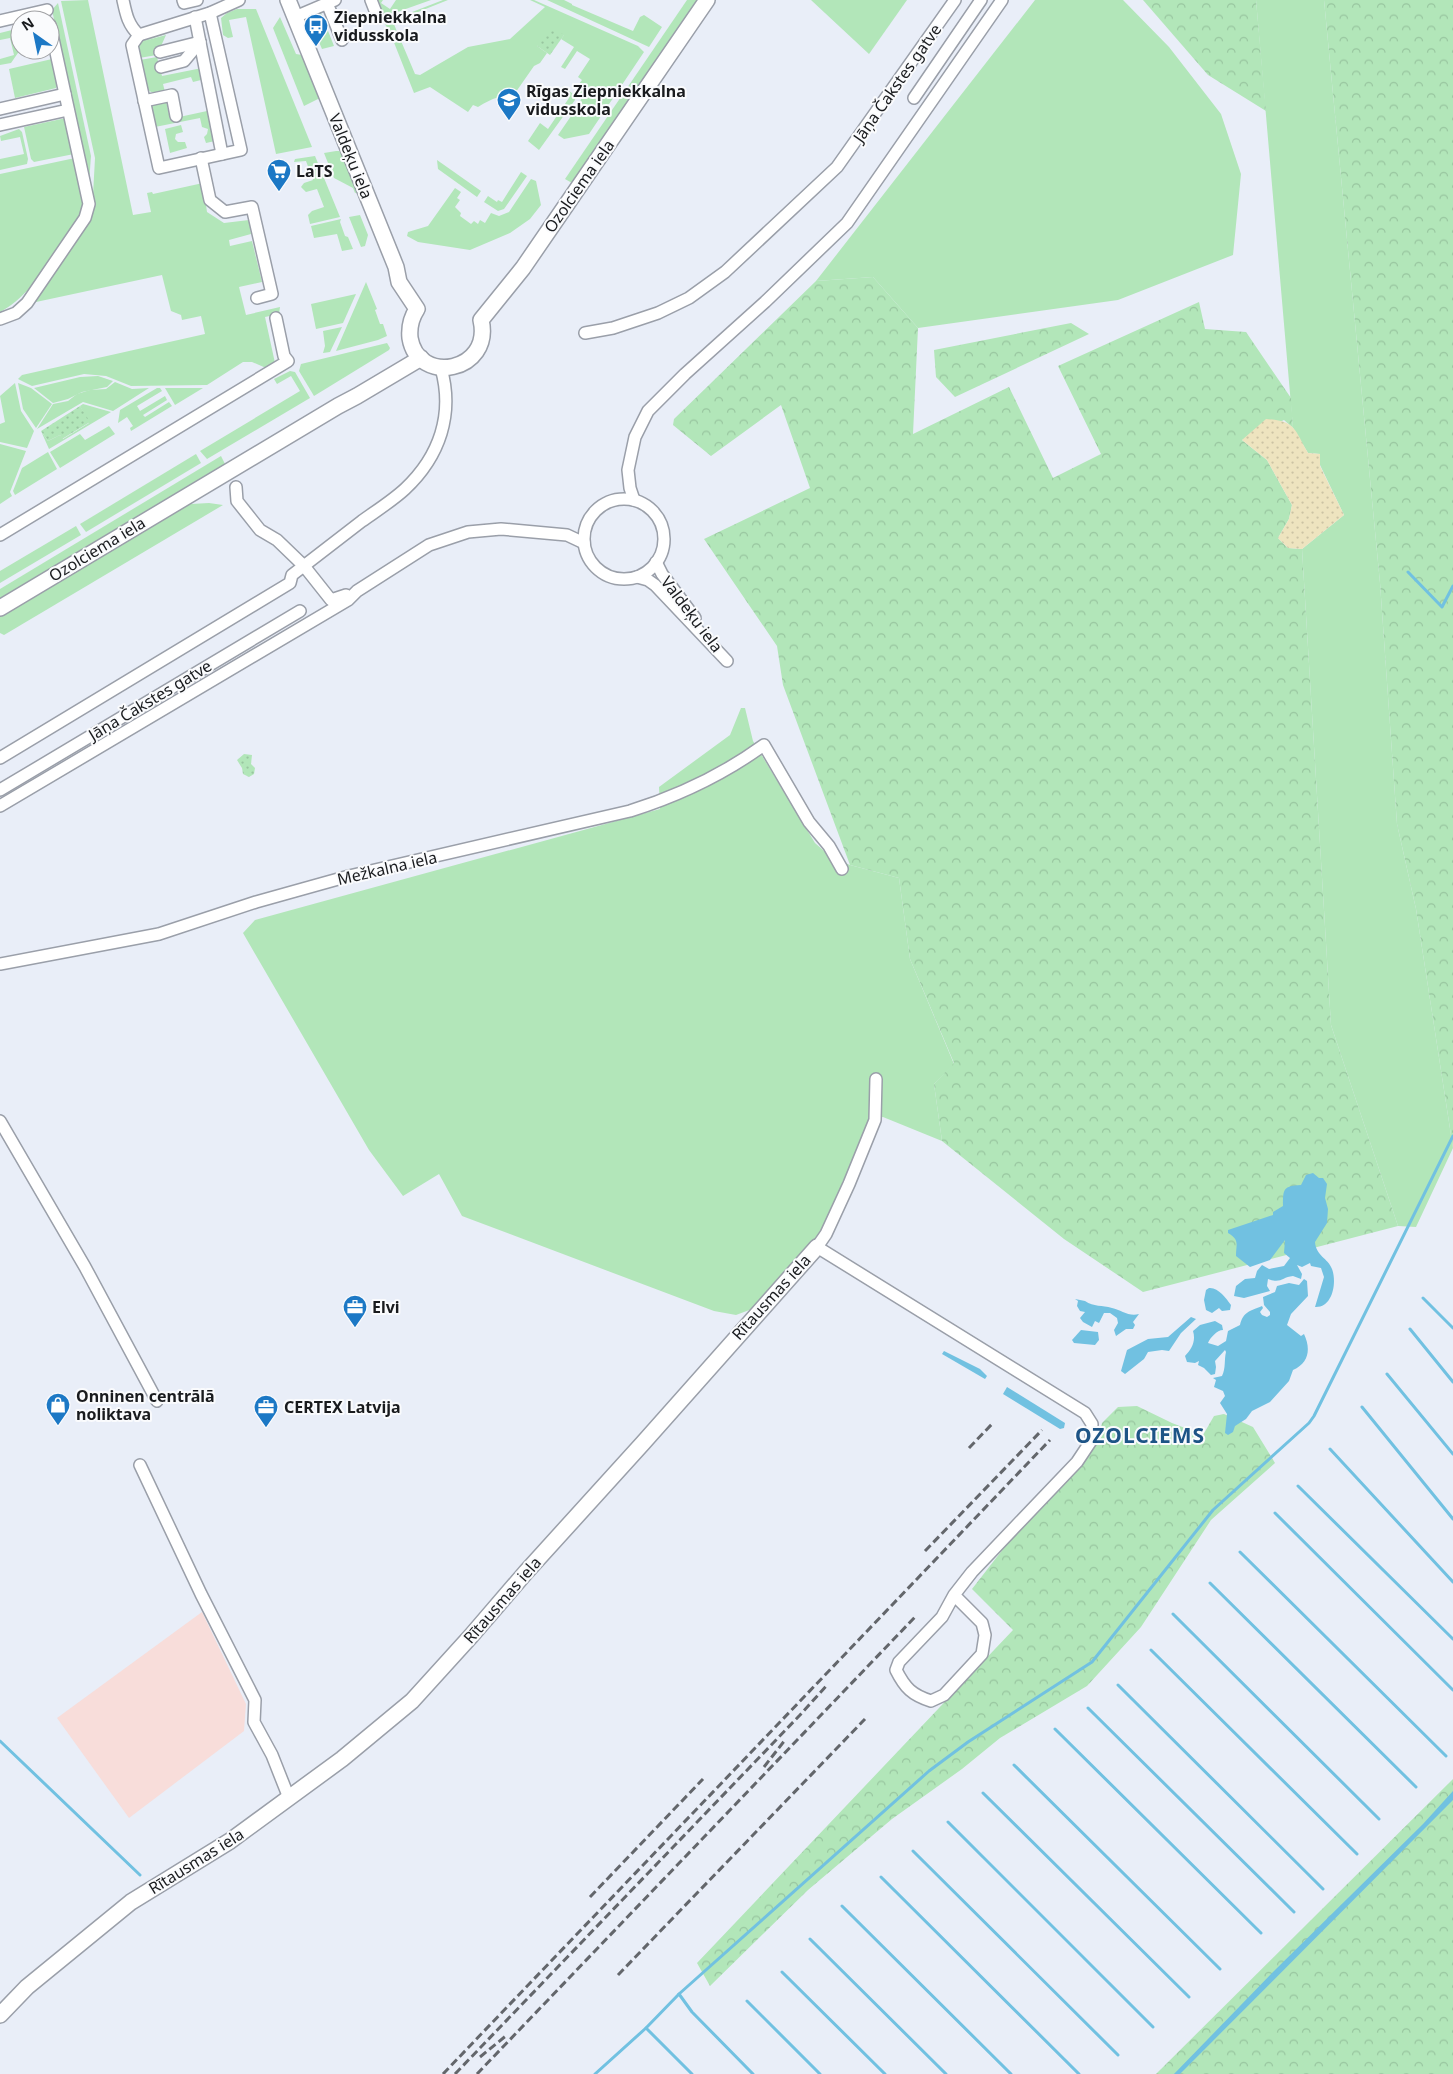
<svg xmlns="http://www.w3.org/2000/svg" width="1453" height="2074" viewBox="0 0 1453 2074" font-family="'Noto Sans',sans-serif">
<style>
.commercial{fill:#f8ddda}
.green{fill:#b2e6b9}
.forest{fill:url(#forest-crowns)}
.sand{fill:url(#sand-dots)}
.park{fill:url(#park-dots)}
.water{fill:#71c1e1}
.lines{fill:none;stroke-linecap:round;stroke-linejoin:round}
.stream{stroke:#71c1e1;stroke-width:3}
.street-casing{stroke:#9a9fa9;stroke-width:14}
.secondary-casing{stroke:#9a9fa9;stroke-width:18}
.street{stroke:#fff;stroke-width:11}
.secondary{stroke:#fff;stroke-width:15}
.rail{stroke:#63666b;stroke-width:3;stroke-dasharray:8 4;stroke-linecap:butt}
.labels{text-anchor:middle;stroke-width:4;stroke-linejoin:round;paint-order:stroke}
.poi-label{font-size:16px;font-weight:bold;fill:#191b1e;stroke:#fafbfd;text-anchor:start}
.street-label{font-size:16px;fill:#191b1e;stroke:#fafbfd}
.district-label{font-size:21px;font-weight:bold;letter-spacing:1px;fill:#1d5486;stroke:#fafbfd}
</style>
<defs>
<pattern id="forest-crowns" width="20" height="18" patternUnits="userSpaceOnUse" patternTransform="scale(1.25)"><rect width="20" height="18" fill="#b2e6b9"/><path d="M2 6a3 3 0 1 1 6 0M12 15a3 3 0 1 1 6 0" fill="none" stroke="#98c59f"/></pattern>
<pattern id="sand-dots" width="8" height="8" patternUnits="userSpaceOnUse" patternTransform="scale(1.25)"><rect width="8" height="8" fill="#eee4bf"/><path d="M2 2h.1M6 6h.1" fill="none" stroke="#ccc3a4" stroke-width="1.8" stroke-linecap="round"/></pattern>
<pattern id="park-dots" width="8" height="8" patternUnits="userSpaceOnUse" patternTransform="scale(1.25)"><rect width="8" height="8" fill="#b2e6b9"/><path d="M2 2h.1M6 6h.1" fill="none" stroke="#98c59f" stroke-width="1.8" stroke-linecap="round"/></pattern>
</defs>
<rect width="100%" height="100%" fill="#e9eef8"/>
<polygon class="commercial" points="202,1612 246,1704 244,1731 129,1818 57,1718"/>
<g class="green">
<polygon points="88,0 133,215 151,212 147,193 152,192 153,194 203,183 207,212 224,223 249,220 251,234 229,240 230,246 252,241 262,282 239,287 246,315 280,307 279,314 265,317 275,363 266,368 252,362 243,362 207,385 131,386 106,376 84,374 32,386 18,379 22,375 205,334 201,316 182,320 181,315 171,311 162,275 36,302 36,298 92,214 95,158 61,1"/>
<polygon points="376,0 383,0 381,3 390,9 396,0 431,0 386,16 382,15"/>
<path d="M443,0H448L393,22L415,74L420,75L468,47L510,39L545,7L530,0H534L638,46L644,52L589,134L564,139L558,135L580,103L582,95L576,88L582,80L578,77L590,59L577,51L565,69L561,67L574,47L561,39L564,35L537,46L547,53L540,63L534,66L511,99C499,94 488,101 478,107L473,105L468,112L430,87L414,93L389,30L384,23Z"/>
<polygon points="547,0 564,0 572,4 572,5 633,31 640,17 644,15 662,27 649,47"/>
<polygon points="687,0 698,0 572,183 565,179"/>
<polygon points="811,0 907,0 869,54"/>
<polygon points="1035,0 1123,0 1169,47 1221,114 1241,174 1233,255 1118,300 918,328 873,277 816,281"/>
<polygon points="1256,0 1324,0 1380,583 1397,824 1416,909 1453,1148 1416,1227 1398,1226 1331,1025 1302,549 1344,515 1320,465 1320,454 1308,453 1293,428"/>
<polygon points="58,3 91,156 89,183 52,10"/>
<polygon points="237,9 256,9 312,147 276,154 246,17 229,20 233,37 228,38 223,35 221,18 227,13"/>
<polygon points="324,9 325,11 321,13 334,46 322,49 308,16"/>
<polygon points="280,17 296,54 302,55 320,98 304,106 273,28"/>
<polygon points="20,28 20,50 11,63 0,65 0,59 14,55 10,38 0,40 0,33"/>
<polygon points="161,31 166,34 144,41 166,35 157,55 139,58 137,46 143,38"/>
<polygon points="157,57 162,76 202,68 205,79 193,82 191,77 163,84 165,92 151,92 146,88 140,60"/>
<polygon points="52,59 58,85 56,88 15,98 9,69"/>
<polygon points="563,86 573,94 575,100 539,150 528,141 540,123 548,129 569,98 560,91"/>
<polygon points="166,101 170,119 207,111 209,112 215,141 206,143 204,137 207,134 208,129 202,127 200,118 155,127 151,104"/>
<polygon points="66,118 74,154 34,162 31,159 24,127"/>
<polygon points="181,125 183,132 176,134 175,139 178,142 185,142 187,148 170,153 165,129"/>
<polygon points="19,129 22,132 28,159 27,164 0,170 0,159 24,154 20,137 1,141 0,136"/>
<polygon points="336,151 339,151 343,155 358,192 355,193 353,188 334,178 324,153"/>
<polygon points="315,156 340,217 310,224 308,215 312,211 324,207 317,189 306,192 301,187 304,183 313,180 306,161 294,162 295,159"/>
<path d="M75,158L85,210C62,243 36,293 0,312V174Z"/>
<polygon points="437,160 481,191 477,197 438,169"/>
<polygon points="521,172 527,176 504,209 498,211 484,202 488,196 497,202 498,200 502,202"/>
<polygon points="531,179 536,181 541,205 530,219 510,233 470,250 418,242 407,236 408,232 428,226 455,188 461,192 457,198 460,200 455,207 461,213 460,216 471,224 474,221 478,224 480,220 485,223 491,213 499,216 509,212"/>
<polygon points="360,215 368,235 365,246 361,247 349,217"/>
<polygon points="341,219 340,222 345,236 348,237 353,249 342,251 337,234 314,238 311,226"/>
<polygon points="366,282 377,309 375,310 380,324 383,324 387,336 378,340 336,351"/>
<polygon points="356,294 343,323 316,329 311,304"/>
<polygon points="342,327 330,352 323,353 325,346 323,331"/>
<polygon points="387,343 390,348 389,350 314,396 299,371 301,364"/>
<polygon points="290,371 295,372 310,398 207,459 200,451 300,391 291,376 277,384 274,379"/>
<polygon points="98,376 113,381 107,387 82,392 68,399 53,403 34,388 80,377"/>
<polygon points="115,382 132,389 149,388 113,411 83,402 37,429 53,404 68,401 77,394 90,390 106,389"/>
<polygon points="15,383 21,411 34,431 27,448 0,442 0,424 5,422 0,396"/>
<polygon points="18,383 31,388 52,404 36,428 23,409"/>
<polygon points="157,388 160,388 162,391 137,406 140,411 165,396 167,400 143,415 145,417 169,402 172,406 131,431 130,428 133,426 127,417 118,423 120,410"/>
<polygon points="165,388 203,388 175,405"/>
<polygon points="83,404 111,412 49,449 41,431 48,441 60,435 63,439 89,423 80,406"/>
<polygon points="109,426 115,434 60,468 50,452 80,434 85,440"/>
<polygon points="0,444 26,451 10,492 12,496 0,504"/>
<polygon points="48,452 57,469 15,495 13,491 22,468"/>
<polygon points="196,454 201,463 86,532 80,524"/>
<polygon points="221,456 225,464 0,599 0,589"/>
<polygon points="209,503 223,505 4,635 0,633 0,616 181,507 191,504"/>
<polygon points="76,526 81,535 0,583 0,571"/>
<polygon points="741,708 745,708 753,741 815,843 831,857 850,865 899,878 910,959 954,1064 934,1084 942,1141 883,1117 870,1120 864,1138 824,1229 752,1309 736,1315 714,1311 462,1216 439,1174 403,1196 369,1150 243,933 255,920 660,809 659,787 730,735"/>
</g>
<g class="forest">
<polygon points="1143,0 1256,0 1266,111 1208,75"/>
<polygon points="1324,0 1453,0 1453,1148 1416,909 1397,824 1380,583"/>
<polygon points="873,277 918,328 913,434 1009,387 1053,478 1101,454 1058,366 1199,302 1205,329 1246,332 1291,398 1293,428 1284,420 1242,440 1267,460 1292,505 1289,519 1278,538 1288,548 1302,549 1331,1025 1398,1226 1143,1292 1064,1239 942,1141 934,1084 954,1063 910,959 899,878 850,865 783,685 777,646 704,539 810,488 781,405 711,456 673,425 674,419 816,281"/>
<polygon points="1071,323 1089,334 955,397 936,377 934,350"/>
<polygon points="1137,1406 1172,1423 1203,1435 1214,1416 1224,1414 1253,1427 1275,1463 1211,1520 1141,1627 1087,1686 1000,1738 962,1769 892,1819 808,1890 710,1986 697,1963 1013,1630 972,1589 1007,1544 1098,1438 1102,1423 1118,1407"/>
<polygon points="1453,1779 1453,2074 1156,2074"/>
</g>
<path class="sand" d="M1266,419C1296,421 1294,429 1308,453L1320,454V466L1344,515L1302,549L1288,548L1278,538L1289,519L1292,505L1267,460L1242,440Z"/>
<g class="park">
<polygon points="551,26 564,35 550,55 537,46"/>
<polygon points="80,406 90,422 62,439 60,435 48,441 41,431"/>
<polygon points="244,754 252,755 251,764 255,768 254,774 249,777 243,774 242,768 237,760"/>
</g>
<g class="water">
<path d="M1313,1173L1319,1178H1323L1327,1184L1325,1198L1328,1209L1327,1223L1315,1242C1316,1256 1328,1258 1332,1269C1337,1282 1333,1308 1315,1307L1324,1277L1321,1268L1311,1266L1310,1263L1302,1267L1297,1265L1302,1274L1301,1279L1293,1276C1282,1277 1281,1284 1268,1279L1267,1286L1270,1291L1244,1298L1234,1296L1236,1286L1245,1279L1255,1278L1257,1271L1262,1265L1269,1269L1284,1266L1290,1258L1284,1253L1285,1240L1270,1260L1250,1267L1236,1256C1236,1244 1240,1240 1228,1233V1230L1273,1215V1212L1283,1206C1283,1189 1283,1186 1301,1185L1306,1175Z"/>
<path d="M1304,1279L1307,1281L1308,1296L1291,1314L1287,1325L1301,1336L1304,1334C1311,1349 1309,1363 1293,1370L1289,1381L1270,1402L1252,1411L1246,1419L1235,1426L1233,1432L1228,1435L1225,1433L1227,1414L1220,1403L1225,1396L1223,1391L1214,1387L1216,1380L1213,1378L1222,1376C1226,1368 1224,1360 1226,1352L1225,1350L1215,1361L1216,1367L1215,1374L1211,1375L1204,1368L1198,1365L1199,1361L1195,1363L1187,1362L1185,1356C1192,1349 1196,1341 1193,1331L1200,1325L1215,1321L1222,1325L1223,1330C1217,1330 1210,1338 1208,1343L1218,1346L1226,1341L1228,1331L1240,1325C1243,1312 1250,1311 1262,1306L1263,1308L1260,1312L1262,1315L1267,1317L1270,1315V1312L1264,1305L1263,1297L1275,1292L1277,1286L1289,1283L1299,1285Z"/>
<path d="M1209,1288C1218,1287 1226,1298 1231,1305L1230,1310L1222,1311L1219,1308L1212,1313L1206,1310L1204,1300L1206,1290Z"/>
<path d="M1075,1299L1085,1301C1094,1307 1102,1305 1112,1308C1121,1310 1129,1317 1139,1314L1133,1322L1135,1325L1133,1329H1126L1116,1336L1114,1330L1118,1323L1117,1318L1110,1313H1104L1099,1323L1095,1321L1092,1327L1083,1322L1080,1318L1085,1312L1080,1311L1077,1306L1078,1301Z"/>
<polygon points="1191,1317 1196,1319 1181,1333 1169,1351 1162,1350 1148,1352 1144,1359 1125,1374 1121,1371 1127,1350 1148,1339 1168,1337"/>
<polygon points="1081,1330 1098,1332 1099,1340 1095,1345 1074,1343 1072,1340"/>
<polygon points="944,1351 980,1369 987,1376 985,1379 942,1354"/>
<polygon points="1007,1387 1065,1423 1064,1428 1060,1429 1003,1394"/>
<polygon points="1453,1791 1453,1800 1180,2074 1174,2074 1274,1971 1423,1824"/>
</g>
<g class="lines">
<g class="stream">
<polyline points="1408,572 1442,607 1453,586"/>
<polyline points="1423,1298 1453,1328"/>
<polyline points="1410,1329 1453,1382"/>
<polyline points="1387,1374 1453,1454"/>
<polyline points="1362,1407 1453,1519"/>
<polyline points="1330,1449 1453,1582"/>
<polyline points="1298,1486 1453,1639"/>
<polyline points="1275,1513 1453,1690"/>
<polyline points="1240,1552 1446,1756"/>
<polyline points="1210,1583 1416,1787"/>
<polyline points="1173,1614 1379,1819"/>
<polyline points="1151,1650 1357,1854"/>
<polyline points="1118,1685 1323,1889"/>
<polyline points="1088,1708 1294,1912"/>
<polyline points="1055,1729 1261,1933"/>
<polyline points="0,1741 140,1875"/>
<polyline points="1014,1765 1220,1969"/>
<polyline points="983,1793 1189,1997"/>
<polyline points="948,1822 1153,2027"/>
<polyline points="913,1851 1118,2055"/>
<polyline points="881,1877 1079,2074"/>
<polyline points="842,1906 1011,2074"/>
<polyline points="810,1939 946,2074"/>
<polyline points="782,1972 885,2074"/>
<polyline points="679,1994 692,2012 753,2074"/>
<polyline points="747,2001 820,2074"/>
<polyline points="646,2028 692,2074"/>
<polyline points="595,2074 646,2028 679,1994 929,1771 968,1742 1092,1662 1213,1510 1309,1423 1314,1416 1453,1136"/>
</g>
<defs>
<g id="street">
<path d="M123,0C126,14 128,25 139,35L132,45L159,168L241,150L210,13"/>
<polyline points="183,0 184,3 197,0"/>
<polyline points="371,0 378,18"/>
<polyline points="327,3 342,40"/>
<polyline points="195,17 222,154"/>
<polyline points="295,17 335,0"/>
<polyline points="0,21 47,10"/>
<polyline points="139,35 210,13 239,0"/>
<polyline points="160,52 200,42"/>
<polyline points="161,67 184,61 200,42"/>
<polyline points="914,98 981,0"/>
<polyline points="144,101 172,95 176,116"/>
<polyline points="0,109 65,94"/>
<polyline points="0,125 68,110"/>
<polyline points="201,158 210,200 225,212 252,207 272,294 257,298"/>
<polyline points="0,319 16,313 27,303 85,218 89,204 50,25"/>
<polyline points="585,333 613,328 658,313 689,298 725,272 837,167 955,0"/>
<polyline points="236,487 237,501 260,530 277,540 304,566 331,600 346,595"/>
<circle cx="624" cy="539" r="40"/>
<polyline points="634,500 630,488 628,470 635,437 648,411 685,374 765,302 847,223 1002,0"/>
<polyline points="0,535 288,361 284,356 276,318"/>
<polyline points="656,562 662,574 695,618"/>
<polyline points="637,577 648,580 655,585 727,661"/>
<path d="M0,758L290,583L292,575C315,557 339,539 362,521C376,511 392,501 405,489C440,456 454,414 441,368"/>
<polyline points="0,790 300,611"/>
<polyline points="0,806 348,600 357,591 429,545 468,532 501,529 567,535 584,543"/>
<path d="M0,964L159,934L256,902L349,876L630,811C678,796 724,774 764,745L809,822L829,846L842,869"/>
<path d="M876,1079L875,1120L849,1184L826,1234L817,1247L1085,1413L1092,1424L1091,1441L1077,1462L972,1572L954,1595L942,1617L899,1662L896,1670C905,1688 912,1695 931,1701L944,1695L982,1654L985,1635L982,1623L954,1595"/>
<polyline points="0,1121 85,1267 157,1401"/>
<polyline points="140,1465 201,1594 255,1700 254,1722 272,1755 289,1798"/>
</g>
<g id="secondary">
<path d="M288,0L396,267L399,282L417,309C411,318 409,328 410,338C418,386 493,372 481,320L523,268L707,0"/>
<polyline points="0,608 338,406 357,396 421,358"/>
<polyline points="0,2015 27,1987 131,1902 230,1841 342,1759 412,1701 471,1636 526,1572 643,1443 817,1247"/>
</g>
</defs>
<use href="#street" class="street-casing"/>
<use href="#secondary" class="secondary-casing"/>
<use href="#street" class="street"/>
<use href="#secondary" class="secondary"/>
<g class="rail">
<polyline points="969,1448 992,1424"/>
<polyline points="925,1551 1042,1430"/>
<polyline points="764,1767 785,1740"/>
<polyline points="590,1897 703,1779"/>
<polyline points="618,1975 865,1719"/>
<polyline points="480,2057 507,2035"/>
<polyline points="443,2074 1050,1440"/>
<polyline points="455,2074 800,1715 828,1684"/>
<polyline points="477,2074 915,1617"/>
</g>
</g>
<defs>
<symbol id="bus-pin" viewBox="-11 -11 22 30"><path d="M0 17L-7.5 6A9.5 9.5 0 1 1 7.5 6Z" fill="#1c78c5" stroke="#fafbfd"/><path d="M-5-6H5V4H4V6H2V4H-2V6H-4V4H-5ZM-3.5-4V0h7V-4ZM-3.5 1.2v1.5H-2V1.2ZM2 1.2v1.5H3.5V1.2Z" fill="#fff"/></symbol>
<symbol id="school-pin" viewBox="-11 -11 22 30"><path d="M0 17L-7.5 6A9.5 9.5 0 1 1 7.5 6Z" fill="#1c78c5" stroke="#fafbfd"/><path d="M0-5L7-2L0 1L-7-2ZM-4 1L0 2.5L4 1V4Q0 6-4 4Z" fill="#fff"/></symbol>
<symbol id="supermarket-pin" viewBox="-11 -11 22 30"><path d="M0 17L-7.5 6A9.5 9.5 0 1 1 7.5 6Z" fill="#1c78c5" stroke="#fafbfd"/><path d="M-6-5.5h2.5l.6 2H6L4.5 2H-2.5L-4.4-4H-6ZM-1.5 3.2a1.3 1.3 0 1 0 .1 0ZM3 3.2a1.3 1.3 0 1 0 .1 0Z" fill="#fff"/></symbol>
<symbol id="office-pin" viewBox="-11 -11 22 30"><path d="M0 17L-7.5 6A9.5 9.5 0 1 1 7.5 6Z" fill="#1c78c5" stroke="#fafbfd"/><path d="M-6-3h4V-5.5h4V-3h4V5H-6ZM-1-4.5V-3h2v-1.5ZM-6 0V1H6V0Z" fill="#fff"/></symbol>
<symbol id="shop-pin" viewBox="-11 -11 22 30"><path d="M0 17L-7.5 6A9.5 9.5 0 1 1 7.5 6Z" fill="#1c78c5" stroke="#fafbfd"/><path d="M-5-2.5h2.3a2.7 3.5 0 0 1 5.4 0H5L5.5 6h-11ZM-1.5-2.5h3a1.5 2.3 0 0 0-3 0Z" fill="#fff"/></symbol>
</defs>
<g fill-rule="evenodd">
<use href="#bus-pin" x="302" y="12" width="28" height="38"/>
<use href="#school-pin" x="495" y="86" width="28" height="38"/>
<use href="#supermarket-pin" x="265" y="157" width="28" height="38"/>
<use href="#office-pin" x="341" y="1293" width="28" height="38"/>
<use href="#shop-pin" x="44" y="1391" width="28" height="38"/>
<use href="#office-pin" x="252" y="1393" width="28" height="38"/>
</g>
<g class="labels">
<g class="poi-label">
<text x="334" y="23">Ziepniekkalna<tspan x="334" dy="18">vidusskola</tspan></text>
<text x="526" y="97">Rīgas Ziepniekkalna<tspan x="526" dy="18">vidusskola</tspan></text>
<text x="296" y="177">LaTS</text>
<text x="372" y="1313">Elvi</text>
<text x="76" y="1402">Onninen centrālā<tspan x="76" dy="18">noliktava</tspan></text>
<text x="284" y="1413">CERTEX Latvija</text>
</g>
<g class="street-label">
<text transform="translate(897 83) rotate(-55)" y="6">Jāņa Čakstes gatve</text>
<text transform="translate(351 156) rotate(68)" y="6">Valdeķu iela</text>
<text transform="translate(579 186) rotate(-55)" y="6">Ozolciema iela</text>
<text transform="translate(97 549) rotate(-31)" y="6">Ozolciema iela</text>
<text transform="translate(692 614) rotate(53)" y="6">Valdeķu iela</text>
<text transform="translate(150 700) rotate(-31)" y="6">Jāņa Čakstes gatve</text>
<text transform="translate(387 868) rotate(-13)" y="6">Mežkalna iela</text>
<text transform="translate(771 1297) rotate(-48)" y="6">Rītausmas iela</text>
<text transform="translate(502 1600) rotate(-49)" y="6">Rītausmas iela</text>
<text transform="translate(196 1861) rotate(-32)" y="6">Rītausmas iela</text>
</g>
<g class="district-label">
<text x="1140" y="1443">OZOLCIEMS</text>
</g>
</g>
<g transform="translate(35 35) rotate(327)"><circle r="24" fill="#fafbfd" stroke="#a0a1a4"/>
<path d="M0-4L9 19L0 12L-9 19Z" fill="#1c78c5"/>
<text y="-8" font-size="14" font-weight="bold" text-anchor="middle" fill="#191b1e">N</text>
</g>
</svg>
